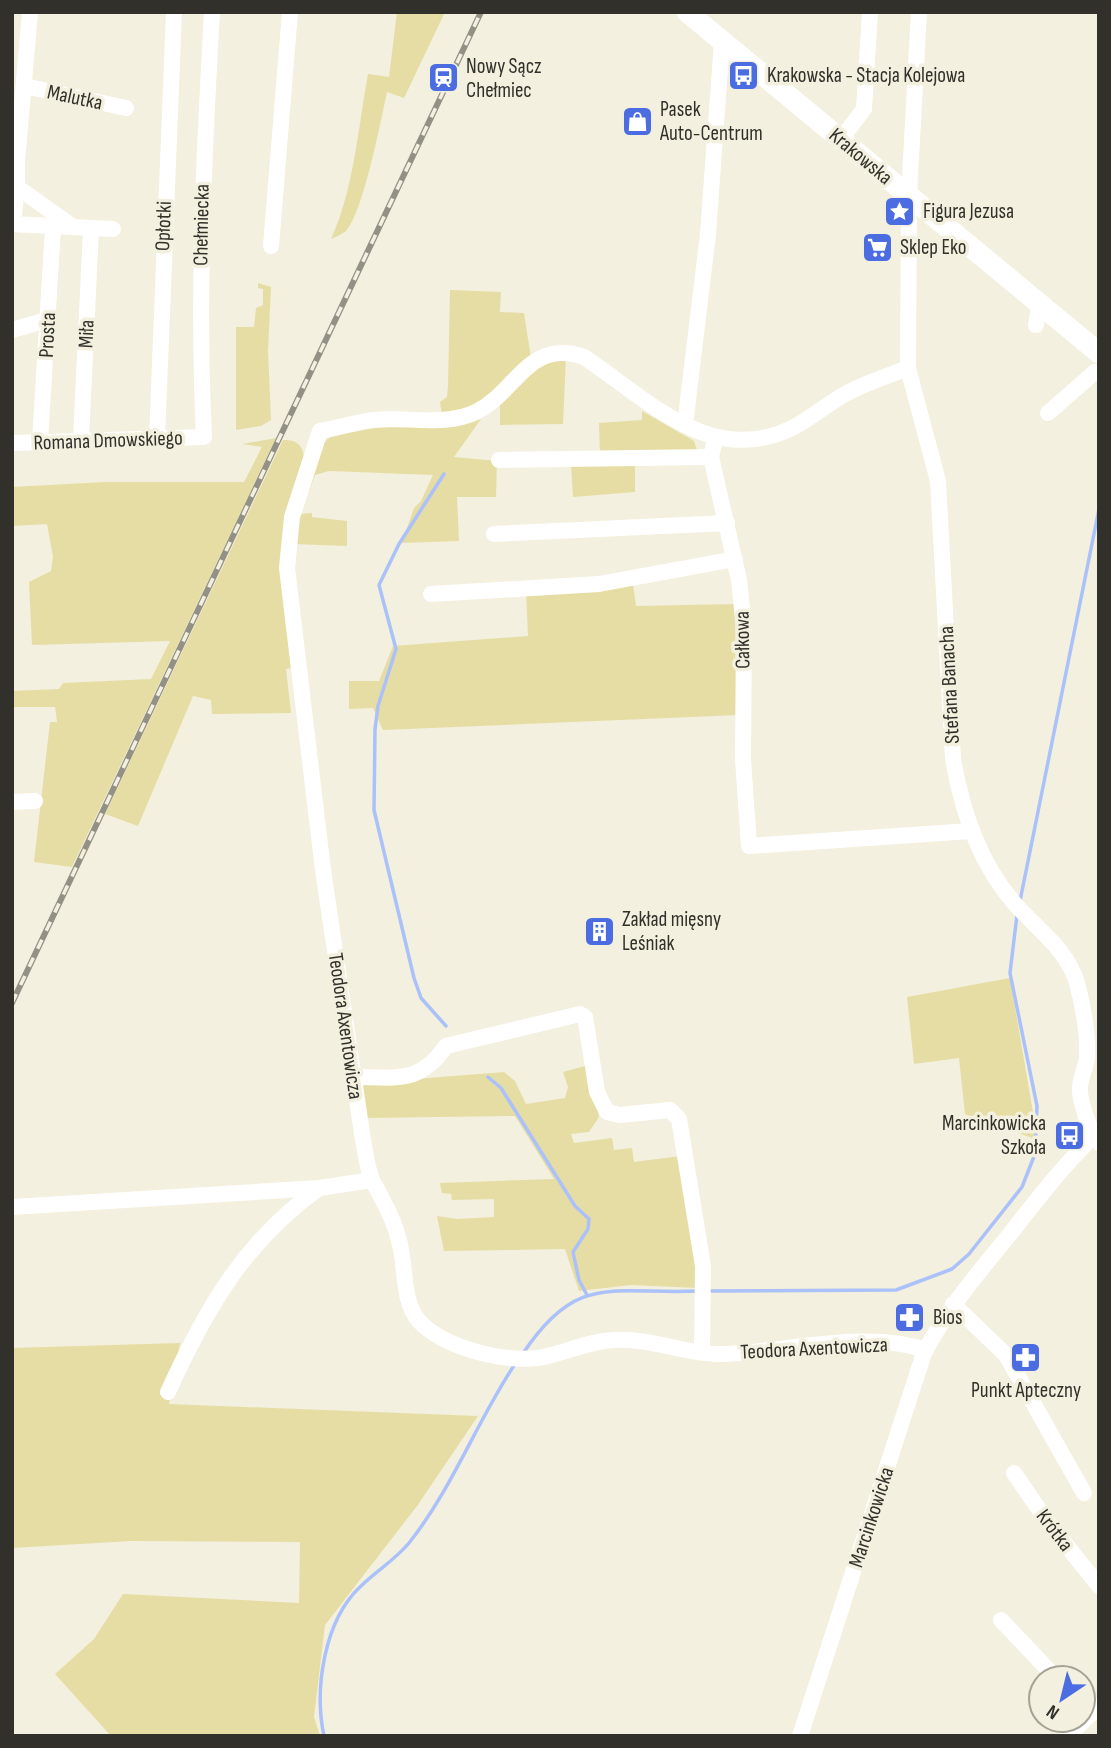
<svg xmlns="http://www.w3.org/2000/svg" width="1111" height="1748" viewBox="0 0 1111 1748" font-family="'Sofia Sans Condensed',sans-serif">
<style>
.green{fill:#e6dda4}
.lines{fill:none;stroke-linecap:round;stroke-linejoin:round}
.stream{stroke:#abc1f9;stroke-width:3.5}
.minor{stroke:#fff;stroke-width:16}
.major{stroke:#fff;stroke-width:21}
.rail-casing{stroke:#939186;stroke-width:6}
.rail{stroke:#f3f0df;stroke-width:3.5;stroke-dasharray:10;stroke-linecap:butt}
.labels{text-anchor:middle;stroke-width:7;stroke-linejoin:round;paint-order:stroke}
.poi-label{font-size:21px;fill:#31302a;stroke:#f3f0df;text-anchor:start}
.street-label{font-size:21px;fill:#31302a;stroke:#f3f0df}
</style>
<rect width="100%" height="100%" fill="#f3f0df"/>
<g class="green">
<path d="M397,12H445L404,98L387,92C381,120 363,213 346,231C342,234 336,237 331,239C354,189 358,128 368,74L389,77Z"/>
<polygon points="258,283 271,287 268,351 271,420 261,426 236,430 236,327 254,327 256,308 263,305 263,289 258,288"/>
<polygon points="450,290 501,292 500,312 524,313 531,358 477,407 442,416 440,402 447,397 448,386"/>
<polygon points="566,357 563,424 500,425 500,400 530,370"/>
<polygon points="642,411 694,441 698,453 600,456 599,423 642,420"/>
<path d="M473,419H481L454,457L497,461L496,497H457L459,541L402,543L414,508L421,501L433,475L329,471L315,475L302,508C308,489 312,451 329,438C350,422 441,425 473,419Z"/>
<polygon points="276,438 72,867 34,862 50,722 57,722 55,707 12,707 12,691 59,689 63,683 151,679 170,641 32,645 29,582 51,571 53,557 47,524 12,526 12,487 105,482 244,482 262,447 242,444"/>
<path d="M283,440C307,439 306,459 301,478L288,640L291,668L286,669L291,713L212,714L211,700L193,696L138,826L105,814Z"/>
<polygon points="635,463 635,492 573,497 571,464"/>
<polygon points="312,513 312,517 347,521 347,546 293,544 298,514"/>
<polygon points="633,584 636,606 737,604 738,715 383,730 373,708 349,709 349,681 379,681 393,646 528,636 526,591"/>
<polygon points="1010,978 1034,1118 1035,1139 965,1114 959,1058 914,1064 907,997"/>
<polygon points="592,1064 599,1117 589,1132 571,1134 574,1143 612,1138 614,1150 632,1148 634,1162 681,1156 692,1200 698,1288 631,1285 579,1291 565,1249 444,1251 437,1216 457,1219 494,1217 494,1199 452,1200 451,1194 442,1193 440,1183 554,1179 515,1116 366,1118 359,1090 365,1083 504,1072 515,1081 526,1104 565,1098 568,1087 563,1072"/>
<polygon points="180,1343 169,1404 478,1416 417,1506 325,1625 314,1717 320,1736 111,1736 55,1674 94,1639 123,1594 299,1603 300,1542 131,1541 12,1548 12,1348"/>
</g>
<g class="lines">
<g class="stream">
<polyline points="444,474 399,544 379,585 396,649 378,706 375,729 374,810 414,978 421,998 446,1026"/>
<polyline points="1020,901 1099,509"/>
<polyline points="488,1077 501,1088 575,1206 589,1219 588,1229 573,1252 579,1280 587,1295"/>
<polyline points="709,1291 896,1290 952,1269 969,1254 1022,1187 1035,1154 1037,1106 1010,973 1017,915"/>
<path d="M522,1355C577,1271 613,1295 698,1291"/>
<path d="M324,1736C314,1689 324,1620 361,1586C376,1571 395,1560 409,1543C452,1489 477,1421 515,1364"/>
</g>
<g class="minor">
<path d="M919,12L909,195L908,368L938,481L953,759C962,812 979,863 1015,904C1038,930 1067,949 1077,983C1083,1006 1088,1034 1087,1057C1086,1068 1080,1078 1080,1088C1079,1100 1091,1135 1099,1143"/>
<polyline points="25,86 126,108"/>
<polyline points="841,139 864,109 870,12"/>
<polyline points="12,161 17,162 17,187 72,226"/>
<polyline points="17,162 30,12"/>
<polyline points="12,224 113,229"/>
<polyline points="13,224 17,187"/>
<polyline points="271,246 290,12"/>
<polyline points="1036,325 1038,313"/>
<polyline points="12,330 47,320"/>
<path d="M908,368C890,375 871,381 853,390C833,399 815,416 794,427C712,469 647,399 584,357C528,338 517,392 476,412C445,427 406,416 374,420C356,422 338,428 320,431L292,517L287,568L323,870L363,1140C366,1153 367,1170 373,1182C384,1202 395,1221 400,1245C406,1268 402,1302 419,1321C444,1348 502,1362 538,1358C564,1354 587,1341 615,1340C651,1338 685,1354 720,1354C784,1353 865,1329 926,1350"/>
<polyline points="1048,413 1095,372"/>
<polyline points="685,425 708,234 722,41"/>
<polyline points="81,439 91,229"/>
<polyline points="157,439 174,12"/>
<polyline points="715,439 711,457 739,580 744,629 743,759 749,846 971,831"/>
<polyline points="40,441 53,228"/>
<path d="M12,443L204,437C197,295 204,154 212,12"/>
<polyline points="499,460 711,457"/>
<polyline points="494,534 727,523"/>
<polyline points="431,594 599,584 735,559"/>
<polyline points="12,802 35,801"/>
<path d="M353,1077C396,1077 419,1085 446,1046L580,1014L585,1017L597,1092L607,1112L620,1115L670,1110L679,1119L703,1266L702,1351"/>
<polyline points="12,1207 319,1188 372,1180"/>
<polyline points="953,1304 1006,1355 1084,1493"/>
<path d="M168,1392C206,1309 243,1243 319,1188"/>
<polyline points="1014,1473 1047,1521 1099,1586"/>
<polyline points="1001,1620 1056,1678"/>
<path d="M800,1736L924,1353C947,1309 979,1272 1010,1234C1038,1198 1066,1162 1099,1131"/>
<polyline points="1068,1736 1099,1706"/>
</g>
<polyline class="major" points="687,12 1099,353"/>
<defs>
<polyline id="rail" points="12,1003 481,12"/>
</defs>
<use href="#rail" class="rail-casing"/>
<use href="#rail" class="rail"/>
</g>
<defs>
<symbol id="bus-square" viewBox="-11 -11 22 22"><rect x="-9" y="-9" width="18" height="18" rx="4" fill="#4b6de1" stroke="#f3f0df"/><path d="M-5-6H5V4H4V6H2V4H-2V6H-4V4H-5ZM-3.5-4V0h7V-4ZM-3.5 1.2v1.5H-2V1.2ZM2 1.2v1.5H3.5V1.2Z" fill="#fff"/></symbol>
<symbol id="station-square" viewBox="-11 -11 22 22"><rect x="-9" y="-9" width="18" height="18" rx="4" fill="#4b6de1" stroke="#f3f0df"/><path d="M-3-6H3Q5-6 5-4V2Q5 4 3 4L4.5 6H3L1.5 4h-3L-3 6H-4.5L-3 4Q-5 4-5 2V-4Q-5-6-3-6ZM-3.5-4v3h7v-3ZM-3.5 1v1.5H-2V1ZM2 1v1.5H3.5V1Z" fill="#fff"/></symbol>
<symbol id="shop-square" viewBox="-11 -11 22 22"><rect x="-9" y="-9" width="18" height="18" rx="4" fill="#4b6de1" stroke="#f3f0df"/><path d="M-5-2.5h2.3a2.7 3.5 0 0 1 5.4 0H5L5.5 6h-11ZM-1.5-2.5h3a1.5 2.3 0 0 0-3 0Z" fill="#fff"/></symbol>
<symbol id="sight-square" viewBox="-11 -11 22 22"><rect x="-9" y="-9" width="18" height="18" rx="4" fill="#4b6de1" stroke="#f3f0df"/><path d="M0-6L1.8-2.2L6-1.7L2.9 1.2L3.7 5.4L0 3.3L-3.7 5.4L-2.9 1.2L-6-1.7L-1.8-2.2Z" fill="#fff"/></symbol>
<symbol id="supermarket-square" viewBox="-11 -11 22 22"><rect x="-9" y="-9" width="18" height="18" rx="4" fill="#4b6de1" stroke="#f3f0df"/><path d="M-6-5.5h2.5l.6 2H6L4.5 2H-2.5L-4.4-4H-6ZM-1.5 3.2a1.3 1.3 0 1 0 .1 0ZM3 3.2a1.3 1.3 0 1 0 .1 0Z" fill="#fff"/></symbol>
<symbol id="building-square" viewBox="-11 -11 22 22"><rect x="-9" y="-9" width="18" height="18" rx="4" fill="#4b6de1" stroke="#f3f0df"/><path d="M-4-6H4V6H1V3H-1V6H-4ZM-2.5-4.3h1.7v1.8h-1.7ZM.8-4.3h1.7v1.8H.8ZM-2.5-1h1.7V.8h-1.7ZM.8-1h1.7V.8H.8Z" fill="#fff"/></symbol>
<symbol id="pharmacy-square" viewBox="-11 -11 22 22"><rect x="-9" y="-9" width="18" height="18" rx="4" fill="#4b6de1" stroke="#f3f0df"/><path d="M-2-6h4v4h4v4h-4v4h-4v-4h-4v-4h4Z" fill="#fff"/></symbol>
</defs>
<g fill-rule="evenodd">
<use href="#bus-square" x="726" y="58" width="35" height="35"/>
<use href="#station-square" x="426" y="60" width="35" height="35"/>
<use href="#shop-square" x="620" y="104" width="35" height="35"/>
<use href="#sight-square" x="882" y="194" width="35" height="35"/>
<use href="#supermarket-square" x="860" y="230" width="35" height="35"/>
<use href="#building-square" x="582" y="914" width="35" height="35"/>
<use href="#bus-square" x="1052" y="1118" width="35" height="35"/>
<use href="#pharmacy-square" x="892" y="1300" width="35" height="35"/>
<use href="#pharmacy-square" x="1008" y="1340" width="35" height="35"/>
</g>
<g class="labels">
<g class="poi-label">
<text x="466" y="73">Nowy Sącz<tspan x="466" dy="24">Chełmiec</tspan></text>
<text x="767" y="82">Krakowska - Stacja Kolejowa</text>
<text x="660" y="116">Pasek<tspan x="660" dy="24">Auto-Centrum</tspan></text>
<text x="923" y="218">Figura Jezusa</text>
<text x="900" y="254">Sklep Eko</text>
<text x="622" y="926">Zakład mięsny<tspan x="622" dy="24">Leśniak</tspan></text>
<text x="1046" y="1130" text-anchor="end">Marcinkowicka<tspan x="1046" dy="24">Szkoła</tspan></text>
<text x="933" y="1324">Bios</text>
<text x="1026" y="1397" text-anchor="middle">Punkt Apteczny</text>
</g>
<g class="street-label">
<text transform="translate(75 97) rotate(12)" y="7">Malutka</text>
<text transform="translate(861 156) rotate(40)" y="7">Krakowska</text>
<text transform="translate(201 225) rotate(-89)" y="7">Chełmiecka</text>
<text transform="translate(163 226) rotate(-88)" y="7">Opłotki</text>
<text transform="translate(86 334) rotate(-87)" y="7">Miła</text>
<text transform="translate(47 335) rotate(-87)" y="7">Prosta</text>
<text transform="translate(108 440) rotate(-2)" y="7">Romana Dmowskiego</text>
<text transform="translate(742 640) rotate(-91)" y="7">Całkowa</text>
<text transform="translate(949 685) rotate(-93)" y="7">Stefana Banacha</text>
<text transform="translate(346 1026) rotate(82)" y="7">Teodora Axentowicza</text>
<text transform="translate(814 1348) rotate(-3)" y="7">Teodora Axentowicza</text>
<text transform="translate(871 1517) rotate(-72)" y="7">Marcinkowicka</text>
<text transform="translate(1055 1530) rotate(53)" y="7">Krótka</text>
</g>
</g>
<rect width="1111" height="1748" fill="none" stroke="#31302a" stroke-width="28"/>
<g transform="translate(1062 1699) rotate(215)"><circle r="33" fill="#f3f0df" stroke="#a5a397" stroke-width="2"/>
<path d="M0-5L12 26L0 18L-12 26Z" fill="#4b6de1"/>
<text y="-10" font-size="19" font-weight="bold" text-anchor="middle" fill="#31302a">N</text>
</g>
</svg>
